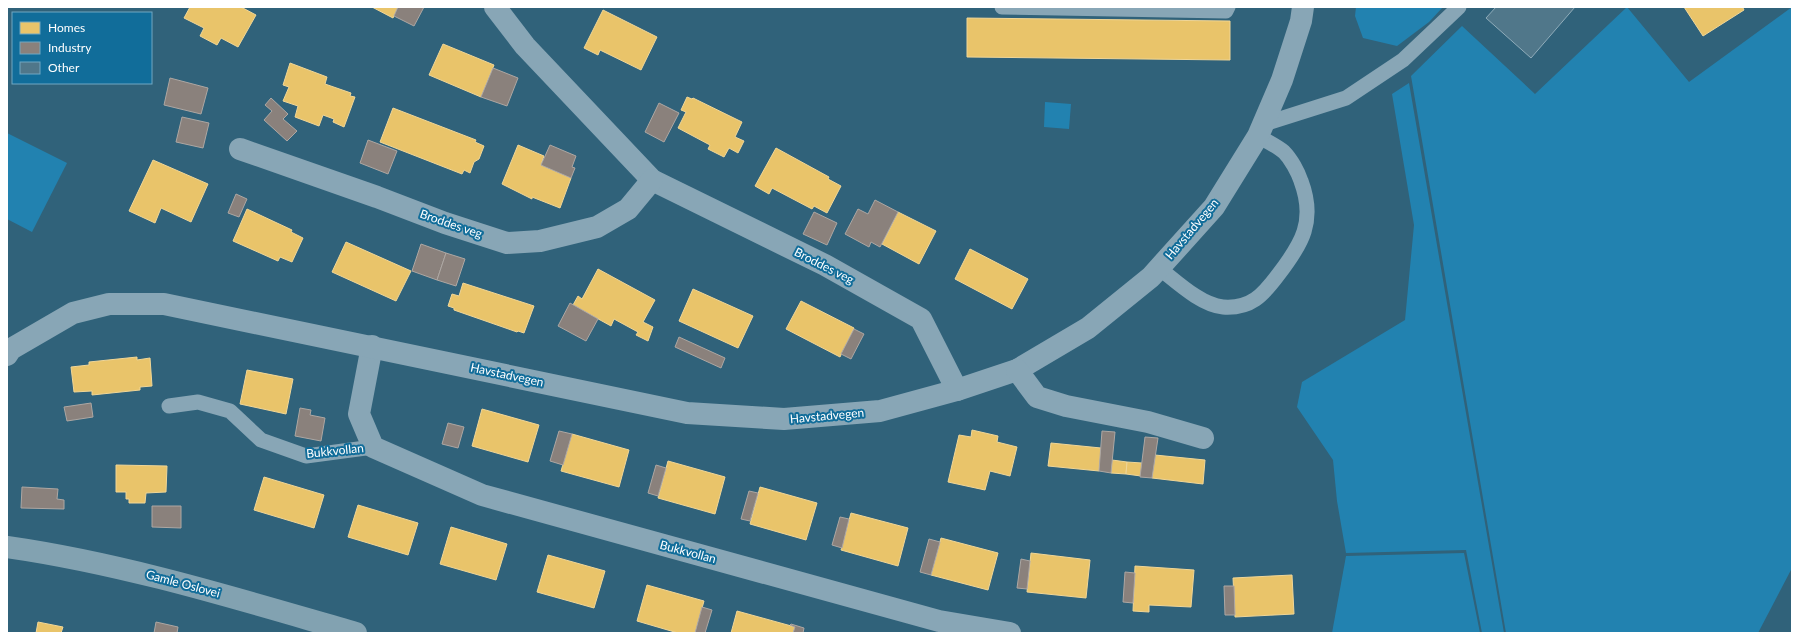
<svg xmlns="http://www.w3.org/2000/svg" width="1799" height="640" viewBox="0 0 1799 640" font-family="Lato,sans-serif">
<style>
.green{fill:#2282b0}
.homes{fill:#e9c46a;stroke:#f0d697}
.industry{fill:#8a817c;stroke:#ada7a3}
.building{fill:#50778a;stroke:#8facba}
.lines{fill:none;stroke-linecap:round;stroke-linejoin:round}
.lane{stroke:#88a6b6;stroke-width:15}
.street{stroke:#88a6b6;stroke-width:22}
.secondary{stroke:#82a2b1;stroke-width:22}
.labels{text-anchor:middle;stroke-width:4;stroke-linejoin:round;paint-order:stroke}
.street-label{font-size:12px;fill:#fff;stroke:#116d9a}
</style>
<rect width="100%" height="100%" fill="#30627a"/>
<g class="green">
<polygon points="1356,7 1443,7 1429,22 1397,46 1363,38 1355,16"/>
<polygon points="1627,7 1689,82 1792,7 1792,568 1758,633 1506,633 1411,76 1462,26 1535,94"/>
<polygon points="1409,83 1504,633 1482,633 1466,550 1346,553 1337,501 1333,460 1297,407 1302,382 1405,320 1414,225 1392,94"/>
<polygon points="1045,102 1071,104 1069,129 1044,127"/>
<polygon points="7,133 67,163 32,232 7,219"/>
<polygon points="1464,553 1480,633 1332,633 1346,556"/>
</g>
<g class="homes">
<polygon points="190,7 241,7 256,15 238,47 221,38 217,45 200,36 204,28 184,18"/>
<polygon points="372,7 398,7 393,18"/>
<polygon points="1684,7 1744,7 1743,8 1744,10 1703,36"/>
<polygon points="603,10 657,37 641,70 600,50 598,55 584,48"/>
<polygon points="967,18 1230,21 1230,60 967,57"/>
<polygon points="443,44 494,65 481,97 429,75"/>
<polygon points="290,63 327,77 325,84 351,93 350,96 355,97 344,127 333,122 334,119 323,115 319,126 295,117 298,106 283,101 289,87 283,85"/>
<polygon points="687,97 692,99 693,98 742,122 735,137 744,141 738,153 729,148 724,157 708,149 710,145 678,128 686,112 681,110"/>
<polygon points="393,108 476,140 475,142 484,146 479,159 474,162 470,173 464,170 462,174 380,142"/>
<polygon points="518,145 544,156 541,165 571,178 560,208 532,197 532,199 502,184"/>
<polygon points="776,148 829,177 828,179 841,186 827,213 814,206 812,209 772,188 769,194 755,186"/>
<polygon points="153,160 208,184 191,222 161,208 155,223 129,211"/>
<polygon points="247,209 292,230 291,232 303,238 292,262 280,257 278,261 233,241"/>
<polygon points="898,212 936,231 919,264 882,244"/>
<polygon points="346,242 411,271 396,301 332,272"/>
<polygon points="970,249 1028,279 1012,309 955,279"/>
<polygon points="598,269 655,300 643,322 653,327 648,341 636,335 638,332 614,319 611,326 573,305 578,296 582,299"/>
<polygon points="463,283 534,306 524,333 518,331 517,332 454,310 454,308 448,306 452,294 459,296"/>
<polygon points="693,289 753,316 738,348 679,321"/>
<polygon points="801,301 854,328 840,357 786,329"/>
<polygon points="137,357 137,360 150,358 152,386 140,387 140,390 92,395 92,391 74,392 71,367 89,365 89,362"/>
<polygon points="247,370 293,379 286,414 240,404"/>
<polygon points="482,409 539,425 528,462 472,446"/>
<polygon points="972,430 998,436 997,442 1017,447 1010,476 990,471 985,490 948,482 959,435 971,437"/>
<polygon points="572,434 629,450 619,487 561,471"/>
<polygon points="1051,443 1101,448 1099,471 1048,466"/>
<polygon points="1155,455 1205,460 1203,484 1152,478"/>
<polygon points="1112,460 1127,462 1126,474 1111,473"/>
<polygon points="668,461 725,477 715,514 658,498"/>
<polygon points="1127,462 1142,463 1141,476 1126,474"/>
<polygon points="116,465 167,466 166,492 146,493 145,503 129,503 129,499 126,499 126,492 116,492"/>
<polygon points="264,477 324,495 314,528 254,510"/>
<polygon points="760,487 817,503 806,540 750,524"/>
<polygon points="358,505 418,523 408,555 348,537"/>
<polygon points="851,513 908,528 898,566 841,550"/>
<polygon points="451,527 507,544 496,580 440,564"/>
<polygon points="941,538 998,553 988,590 931,575"/>
<polygon points="1031,553 1090,560 1086,598 1027,592"/>
<polygon points="548,555 605,571 594,608 537,592"/>
<polygon points="1135,566 1194,570 1191,607 1149,605 1149,612 1133,611"/>
<polygon points="1292,575 1294,614 1235,617 1233,578"/>
<polygon points="647,585 704,601 695,633 678,633 637,621"/>
<polygon points="737,611 795,627 793,633 731,633"/>
<polygon points="38,622 63,627 61,633 36,633"/>
</g>
<g class="industry">
<polygon points="398,7 424,7 414,26 394,16"/>
<polygon points="493,68 518,78 507,106 481,97"/>
<polygon points="170,78 208,88 201,114 164,105"/>
<polygon points="271,98 288,114 283,119 297,131 287,141 264,120 272,111 265,105"/>
<polygon points="659,103 679,113 664,142 645,132"/>
<polygon points="182,117 209,123 203,148 176,142"/>
<polygon points="368,140 397,151 388,174 360,163"/>
<polygon points="550,145 576,156 572,167 575,168 571,178 541,165"/>
<polygon points="236,194 247,199 239,217 228,213"/>
<polygon points="875,200 898,212 880,247 871,242 869,247 845,234 858,209 868,214"/>
<polygon points="814,212 837,223 827,245 803,234"/>
<polygon points="421,244 446,253 437,280 412,271"/>
<polygon points="446,253 465,259 456,286 437,280"/>
<polygon points="570,303 598,319 586,341 558,326"/>
<polygon points="854,329 864,334 851,359 841,354"/>
<polygon points="679,337 725,358 721,368 675,347"/>
<polygon points="91,403 93,417 67,421 64,407"/>
<polygon points="300,408 311,410 310,415 325,418 321,441 295,436"/>
<polygon points="448,423 464,427 458,448 442,444"/>
<polygon points="559,431 572,434 563,465 550,461"/>
<polygon points="1102,431 1115,432 1111,473 1099,471"/>
<polygon points="1145,437 1158,438 1152,478 1140,477"/>
<polygon points="656,465 666,468 658,496 648,493"/>
<polygon points="22,487 58,489 57,499 64,500 64,509 21,508"/>
<polygon points="749,491 758,493 750,521 741,519"/>
<polygon points="152,506 181,506 181,528 152,527"/>
<polygon points="840,517 849,519 842,548 832,545"/>
<polygon points="929,539 940,542 931,575 920,572"/>
<polygon points="1021,559 1030,561 1027,589 1017,588"/>
<polygon points="1125,572 1135,573 1133,603 1123,602"/>
<polygon points="1224,586 1234,586 1235,615 1225,615"/>
<polygon points="702,607 712,610 705,633 695,633"/>
<polygon points="156,622 178,627 177,633 154,633"/>
<polygon points="791,624 804,628 803,633 793,633 795,627 790,625"/>
</g>
<polygon class="building" points="1496,7 1575,7 1531,58 1486,18"/>
<g class="lines">
<g class="lane">
<polyline points="1002,7 1226,11 1228,7"/>
<polyline points="1264,124 1346,98 1403,60 1459,7"/>
<path d="M1159,268C1177,282 1201,305 1223,307C1251,309 1263,295 1278,275C1302,244 1316,221 1301,181C1298,172 1291,159 1284,152C1277,146 1266,141 1258,136"/>
<polyline points="169,406 198,402 230,411 261,440 306,456 373,447"/>
</g>
<g class="street">
<polyline points="495,7 525,46 652,180 825,265 921,319 957,390"/>
<polyline points="240,149 377,197 445,223 507,243 540,241 597,227 628,209 652,180"/>
<polyline points="372,346 359,414 373,447 482,495 939,621 1010,633"/>
<polyline points="7,355 11,349 73,313 109,304 164,304 687,413 784,419 880,411 957,390 1017,370 1088,328 1151,277 1214,207 1258,136 1282,80 1301,21 1303,7"/>
<polyline points="1017,370 1037,397 1066,406 1148,422 1203,438"/>
</g>
<path class="secondary" d="M7,547C126,564 241,600 356,633"/>
</g>
<g class="labels">
<g class="street-label">
<text transform="translate(451 224) rotate(19)" y="4">Broddes veg</text>
<text transform="translate(1192 229) rotate(-50)" y="4">Havstadvegen</text>
<text transform="translate(824 266) rotate(27)" y="4">Broddes veg</text>
<text transform="translate(507 375) rotate(12)" y="4">Havstadvegen</text>
<text transform="translate(827 416) rotate(-5)" y="4">Havstadvegen</text>
<text transform="translate(335 451) rotate(-6)" y="4">Bukkvollan</text>
<text transform="translate(688 552) rotate(15)" y="4">Bukkvollan</text>
<text transform="translate(183 584) rotate(15)" y="4">Gamle Oslovei</text>
</g>
</g>
<rect width="1799" height="640" fill="none" stroke="#ffffff" stroke-width="16"/>
<rect x="12" y="12" width="140" height="72" fill="#116d9a" stroke="#70a7c2"/>
<rect x="20" y="22" width="20" height="12" fill="#e9c46a" stroke="#70a7c2"/>
<text x="48" y="32" font-size="12" fill="#ffffff">Homes</text>
<rect x="20" y="42" width="20" height="12" fill="#8a817c" stroke="#70a7c2"/>
<text x="48" y="52" font-size="12" fill="#ffffff">Industry</text>
<rect x="20" y="62" width="20" height="12" fill="#50778a" stroke="#70a7c2"/>
<text x="48" y="72" font-size="12" fill="#ffffff">Other</text>
</svg>
